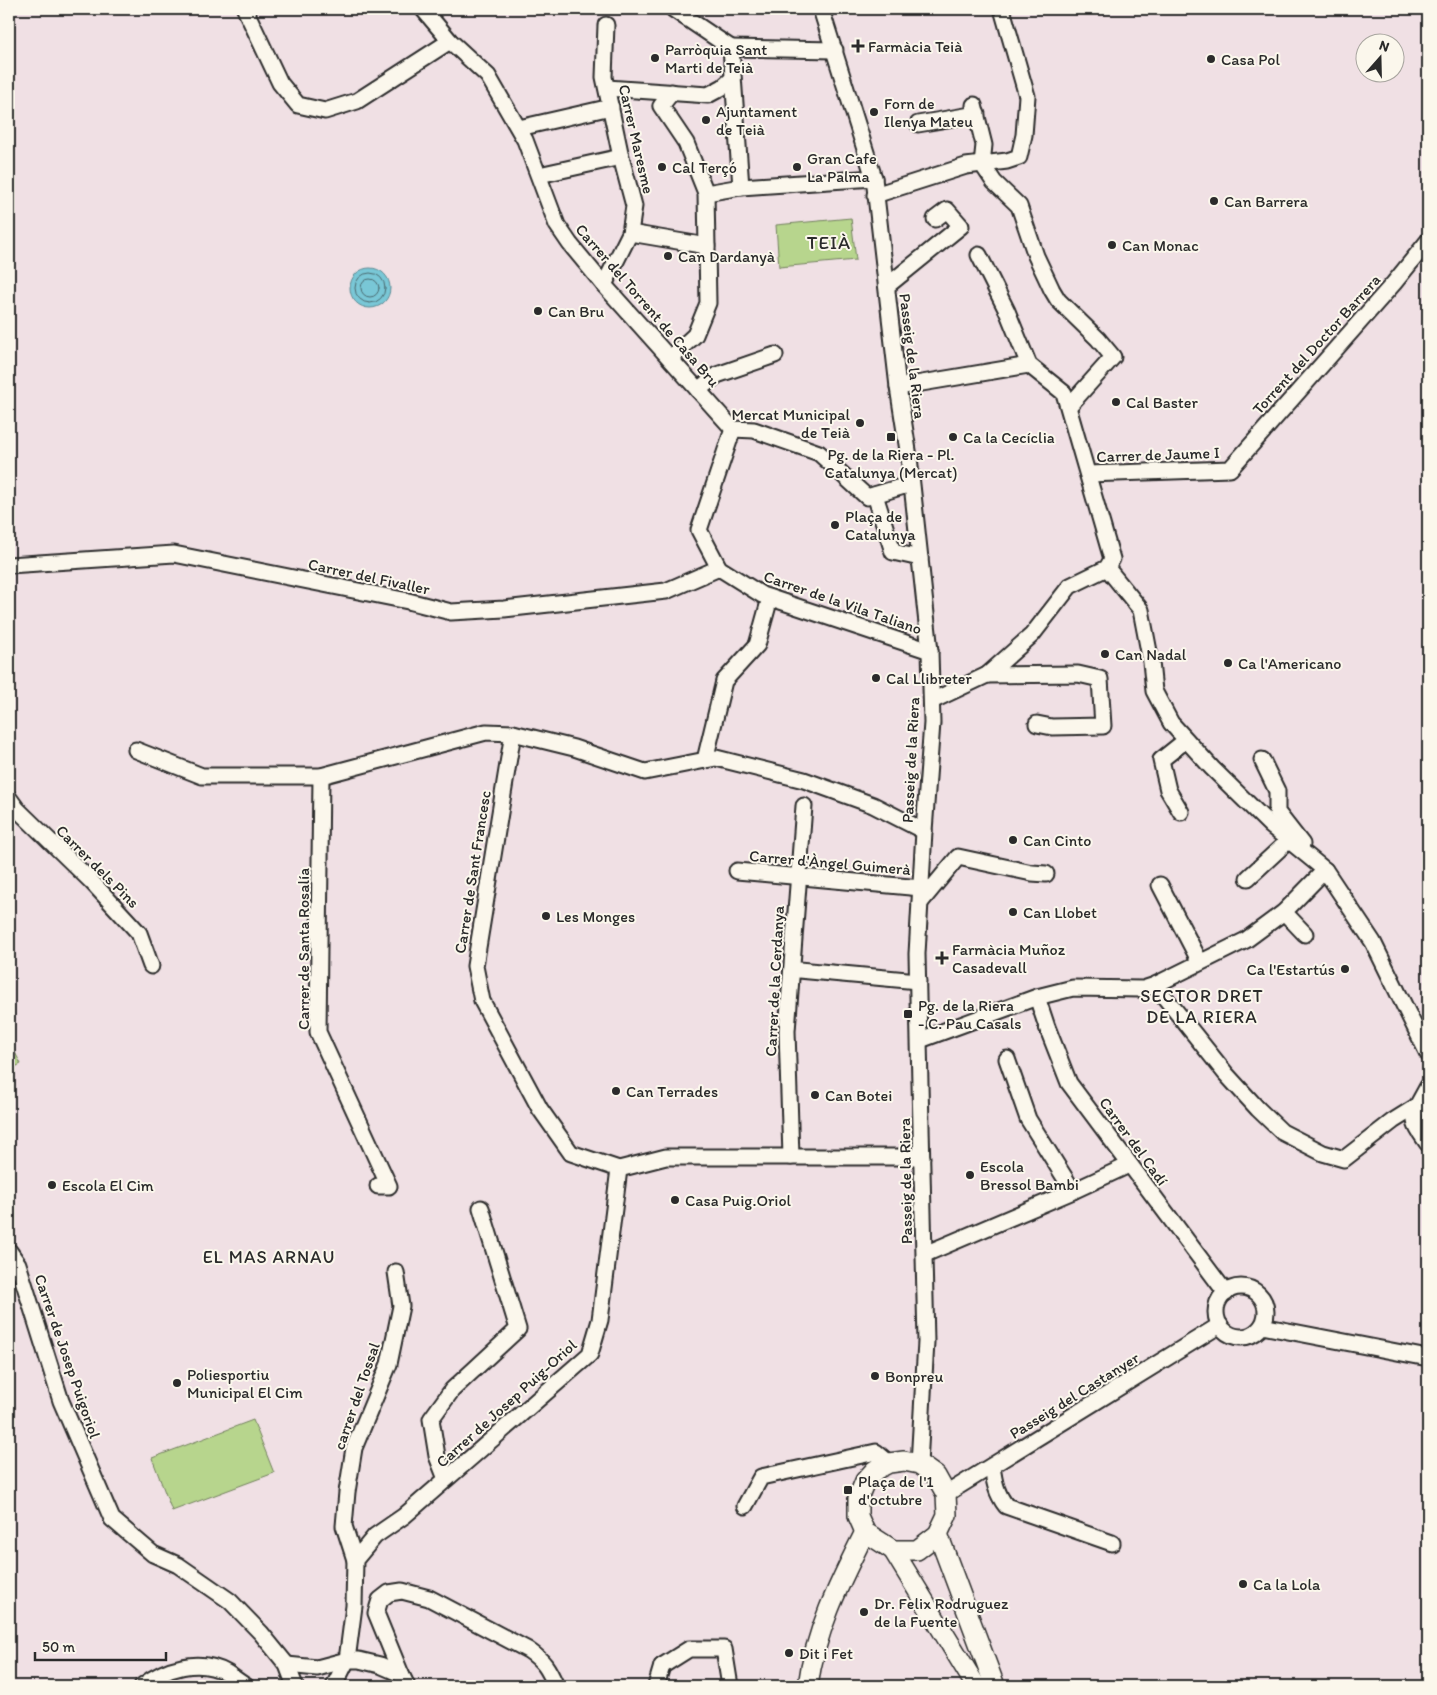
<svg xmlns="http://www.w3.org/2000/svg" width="1437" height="1695" viewBox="0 0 1437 1695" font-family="Itim,sans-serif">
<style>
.green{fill:#b7d58d;stroke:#71805c}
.water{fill:#79c7d6;stroke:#5a8992}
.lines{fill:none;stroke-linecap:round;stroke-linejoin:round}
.shore{stroke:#4a696f;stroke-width:1}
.minor-casing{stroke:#2b2b2b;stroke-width:19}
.tertiary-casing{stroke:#2b2b2b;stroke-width:22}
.minor{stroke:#fbf7ec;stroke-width:15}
.tertiary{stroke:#fbf7ec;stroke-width:19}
.poi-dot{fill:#2b2b2b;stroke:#fbf7ec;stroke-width:2}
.labels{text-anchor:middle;stroke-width:4;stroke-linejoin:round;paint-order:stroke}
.poi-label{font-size:16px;fill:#2b2b2b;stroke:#fbf7ec;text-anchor:start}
.street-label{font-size:16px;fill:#2b2b2b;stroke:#fbf7ec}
.neighbourhood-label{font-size:18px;letter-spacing:1px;fill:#2b2b2b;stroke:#fbf7ec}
.quarter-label{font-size:19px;letter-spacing:1px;fill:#2b2b2b;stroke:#fbf7ec}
</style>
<rect width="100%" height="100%" fill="#f0e0e4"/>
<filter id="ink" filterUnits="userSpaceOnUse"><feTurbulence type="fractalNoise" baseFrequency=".02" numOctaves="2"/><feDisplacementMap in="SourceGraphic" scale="10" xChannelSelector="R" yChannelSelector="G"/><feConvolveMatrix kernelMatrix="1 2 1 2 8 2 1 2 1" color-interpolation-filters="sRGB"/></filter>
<g filter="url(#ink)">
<g class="green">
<polygon points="851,218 856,260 779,267 776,225"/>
<polygon points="9,1041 21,1064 9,1070"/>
<polygon points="253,1420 274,1473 172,1511 152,1458"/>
</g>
<circle class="water" cx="370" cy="288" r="20"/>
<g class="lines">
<g class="shore">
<circle cx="370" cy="288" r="15"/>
<circle cx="370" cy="288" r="9"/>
</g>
<defs>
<g id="minor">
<polyline points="245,9 280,83 298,105 325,111 357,101 450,41"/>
<polyline points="423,9 450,41 488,76 525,140 557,225 570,244 604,285 733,429 754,430 819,453 867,497 911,484"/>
<polyline points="673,9 731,48"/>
<polyline points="821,9 874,178 898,387 909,457 930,651 932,723 924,831 917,954 926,1342 919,1464"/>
<polyline points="731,48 741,187"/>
<polyline points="731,48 835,50"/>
<polyline points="607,88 708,95 723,87 733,78"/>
<polyline points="974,105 984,145 982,164 994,182 1019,206 1036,256 1052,290 1058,300 1098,339 1113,357 1069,406"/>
<polyline points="918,124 977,114"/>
<polyline points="519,128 611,107"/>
<polyline points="539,175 621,157"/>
<polyline points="706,193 741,187 874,178"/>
<polyline points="875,195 966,166 1007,161 1019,157 1024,135 1027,96 1002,9"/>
<polyline points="630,233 707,246"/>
<polyline points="604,285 630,233 634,206 621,157 604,77 606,25"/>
<polyline points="887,286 961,226 947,210 935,219"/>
<polyline points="670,358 695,335 708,303 706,193 686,143 661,106 672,92"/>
<polyline points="898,387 1029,365"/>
<polyline points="698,390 717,375 775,355"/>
<polyline points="733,429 699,530 719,568 762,595 930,651"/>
<polyline points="1088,474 1230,469 1394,283 1428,241"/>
<polyline points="875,495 893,552 920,558"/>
<polyline points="9,565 174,554 408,601 451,612 504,609 666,591 719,568"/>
<polyline points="1107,568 1141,610 1151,662 1154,691 1171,723 1212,768 1271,826 1325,870 1373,942 1428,1054"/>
<polyline points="987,675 1078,674 1100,679 1103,726 1052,727 1037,724"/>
<polyline points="932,701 987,675 1032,635 1070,586 1107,568 1112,559 1064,393 1029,365 1007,311 979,255"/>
<polyline points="513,733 475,966 482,1001 540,1109 571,1153 619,1169"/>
<polyline points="136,750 202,776 321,776 486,732 513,733 574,748 645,772 716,758 804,780 873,805 924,831"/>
<polyline points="705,760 724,681 757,645 770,598"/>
<polyline points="1262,760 1277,791 1277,812 1302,844"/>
<polyline points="321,776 318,1032 389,1186 378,1186"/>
<polyline points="9,798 17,809 91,881 139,933 151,966"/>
<polyline points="1181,812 1168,790 1161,760 1186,740"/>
<polyline points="737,871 921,888"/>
<polyline points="1248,878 1288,841"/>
<polyline points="1160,885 1200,962"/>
<polyline points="920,903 958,857 1032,873 1046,874"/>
<polyline points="1284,912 1305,934"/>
<polyline points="799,970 918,981"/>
<polyline points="1155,985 1226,1074 1258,1109 1282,1132 1323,1153 1344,1159 1393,1121 1417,1106 1428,1086"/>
<polyline points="1037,997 1047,1027 1069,1083 1226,1293"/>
<polyline points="920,1040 1037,997 1073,988 1143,989 1155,985 1246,940 1284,912 1325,870"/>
<polyline points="1007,1059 1028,1119 1073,1191"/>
<path d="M1417,1106C1411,1124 1418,1129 1428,1144"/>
<polyline points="791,1157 787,1031 804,806"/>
<polyline points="9,1251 18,1264 61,1401 112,1519 153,1554 178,1565 230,1601 261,1633 287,1665 295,1686"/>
<polyline points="925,1254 1073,1191 1129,1165"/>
<circle cx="1241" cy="1312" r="25"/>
<polyline points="1262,1326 1428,1358"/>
<path d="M992,1466C994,1481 996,1493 1006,1506L1112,1543"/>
<polyline points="446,1479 437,1456 431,1419 452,1390 518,1329 481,1208"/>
<polyline points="946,1494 1220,1325"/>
<polyline points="745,1506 761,1477 876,1452 889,1463"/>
<polyline points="355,1560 344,1526 347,1492 354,1448 389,1364 401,1306 396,1272"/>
<polyline points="287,1665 317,1668 347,1660 359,1660 380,1665 401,1674 407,1686"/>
<polyline points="662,1666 689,1649 724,1649 730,1686"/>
<path d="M401,1674L376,1613L380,1600L389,1593L402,1591L429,1598L528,1650C544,1661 548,1668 556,1686"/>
<path d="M142,1686C165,1668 199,1657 227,1673C233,1677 239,1682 246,1686"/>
<polyline points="334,1686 347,1660 354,1606 355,1560 375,1536 404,1516 590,1354 600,1320 619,1169 666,1157 922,1157"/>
<polyline points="656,1686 662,1666"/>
</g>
<g id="tertiary">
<polygon points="904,1461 919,1464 936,1476 946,1494 947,1515 938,1534 917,1550 893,1550 865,1532 858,1516 858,1498 865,1481 875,1470 889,1463"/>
<polyline points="938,1534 995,1686"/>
<polyline points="893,1550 976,1686"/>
<path d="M808,1686C815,1631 840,1582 865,1532"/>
</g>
</defs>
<use href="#minor" class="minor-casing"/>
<use href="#tertiary" class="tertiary-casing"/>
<use href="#minor" class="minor"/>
<use href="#tertiary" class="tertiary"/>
</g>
</g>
<g class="poi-dot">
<path d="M855.5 38.5h5v5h5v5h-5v5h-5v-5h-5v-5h5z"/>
<circle cx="655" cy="58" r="5"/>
<circle cx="1211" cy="59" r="5"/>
<circle cx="874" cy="112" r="5"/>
<circle cx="706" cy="120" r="5"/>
<circle cx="662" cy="167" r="5"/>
<circle cx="797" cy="167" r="5"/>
<circle cx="1214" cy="201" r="5"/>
<circle cx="1112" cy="245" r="5"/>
<circle cx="668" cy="256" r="5"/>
<circle cx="538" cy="311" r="5"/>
<circle cx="1116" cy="402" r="5"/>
<circle cx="860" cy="423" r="5"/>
<rect x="886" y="432" width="10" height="10" rx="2.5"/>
<circle cx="953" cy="437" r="5"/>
<circle cx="835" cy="525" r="5"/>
<circle cx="1105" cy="654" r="5"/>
<circle cx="1228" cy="663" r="5"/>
<circle cx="876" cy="678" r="5"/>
<circle cx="1013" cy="840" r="5"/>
<circle cx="1013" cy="912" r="5"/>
<circle cx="546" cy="916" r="5"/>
<path d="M939.5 950.5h5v5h5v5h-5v5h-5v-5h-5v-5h5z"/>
<circle cx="1345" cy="969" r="5"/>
<rect x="903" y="1009" width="10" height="10" rx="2.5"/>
<circle cx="616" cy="1091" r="5"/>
<circle cx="815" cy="1095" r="5"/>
<circle cx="970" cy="1175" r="5"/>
<circle cx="52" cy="1185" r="5"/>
<circle cx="675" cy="1200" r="5"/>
<circle cx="875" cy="1376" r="5"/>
<circle cx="177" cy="1383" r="5"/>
<rect x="843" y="1485" width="10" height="10" rx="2.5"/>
<circle cx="1243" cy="1584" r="5"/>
<circle cx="864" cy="1612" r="5"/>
<circle cx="789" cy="1653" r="5"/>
</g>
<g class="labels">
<g class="poi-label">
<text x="868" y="52">Farmàcia Teià</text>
<text x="665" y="55">Parròquia Sant<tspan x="665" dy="18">Marti de Teià</tspan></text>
<text x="1221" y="65">Casa Pol</text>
<text x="884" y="109">Forn de<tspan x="884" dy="18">Ilenya Mateu</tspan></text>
<text x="716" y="117">Ajuntament<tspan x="716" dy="18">de Teià</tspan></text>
<text x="807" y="164">Gran Cafe<tspan x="807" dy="18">La Palma</tspan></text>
<text x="672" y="173">Cal Terçó</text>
<text x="1224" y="207">Can Barrera</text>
<text x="1122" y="251">Can Monac</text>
<text x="678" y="262">Can Dardanyà</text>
<text x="548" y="317">Can Bru</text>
<text x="1126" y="408">Cal Baster</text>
<text x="850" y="420" text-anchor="end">Mercat Municipal<tspan x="850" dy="18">de Teià</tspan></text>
<text x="963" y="443">Ca la Cecíclia</text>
<text x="891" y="460" text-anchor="middle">Pg. de la Riera - Pl.<tspan x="891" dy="18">Catalunya (Mercat)</tspan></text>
<text x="845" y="522">Plaça de<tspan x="845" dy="18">Catalunya</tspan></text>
<text x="1115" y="660">Can Nadal</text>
<text x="1238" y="669">Ca l'Americano</text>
<text x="886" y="684">Cal Llibreter</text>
<text x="1023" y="846">Can Cinto</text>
<text x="1023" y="918">Can Llobet</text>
<text x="556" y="922">Les Monges</text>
<text x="952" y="955">Farmàcia Muñoz<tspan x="952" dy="18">Casadevall</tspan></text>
<text x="1335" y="975" text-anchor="end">Ca l'Estartús</text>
<text x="918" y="1011">Pg. de la Riera<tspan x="918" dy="18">- C. Pau Casals</tspan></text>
<text x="626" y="1097">Can Terrades</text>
<text x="825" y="1101">Can Botei</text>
<text x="980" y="1172">Escola<tspan x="980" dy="18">Bressol Bambi</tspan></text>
<text x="62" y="1191">Escola El Cim</text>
<text x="685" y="1206">Casa Puig.Oriol</text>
<text x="187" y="1380">Poliesportiu<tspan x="187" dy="18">Municipal El Cim</tspan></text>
<text x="885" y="1382">Bonpreu</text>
<text x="858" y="1487">Plaça de l'1<tspan x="858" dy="18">d'octubre</tspan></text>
<text x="1253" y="1590">Ca la Lola</text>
<text x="874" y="1609">Dr. Felix Rodruguez<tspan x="874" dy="18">de la Fuente</tspan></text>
<text x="799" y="1659">Dit i Fet</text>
</g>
<g class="street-label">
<text transform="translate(637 139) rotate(77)" y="6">Carrer Maresme</text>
<text transform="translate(648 305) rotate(49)" y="6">Carrer del Torrent de Casa Bru</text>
<text transform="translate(1316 344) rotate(-48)" y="6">Torrent del Doctor Barrera</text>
<text transform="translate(913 356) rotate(83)" y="6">Passeig de la Riera</text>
<text transform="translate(1158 454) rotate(-2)" y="6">Carrer de Jaume I</text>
<text transform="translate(369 576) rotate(12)" y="6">Carrer del Fivaller</text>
<text transform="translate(843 602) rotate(19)" y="6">Carrer de la Vila Taliano</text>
<text transform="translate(910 760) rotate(-87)" y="6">Passeig de la Riera</text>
<text transform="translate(830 862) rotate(5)" y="6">Carrer d'Àngel Guimerà</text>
<text transform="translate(98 866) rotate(45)" y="6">Carrer dels Pins</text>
<text transform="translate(472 872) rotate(-81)" y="6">Carrer de Sant Francesc</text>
<text transform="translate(303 949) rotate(-90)" y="6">Carrer de Santa Rosalía</text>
<text transform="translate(774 981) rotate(-87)" y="6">Carrer de la Cerdanya</text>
<text transform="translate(1134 1141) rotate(54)" y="6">Carrer del Cadí</text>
<text transform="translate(905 1181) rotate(-91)" y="6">Passeig de la Riera</text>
<text transform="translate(68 1356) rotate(71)" y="6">Carrer de Josep Puigoriol</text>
<text transform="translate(1074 1395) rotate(-32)" y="6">Passeig del Castanyer</text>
<text transform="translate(356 1396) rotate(-71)" y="6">carrer del Tossal</text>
<text transform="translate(506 1403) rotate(-42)" y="6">Carrer de Josep Puig-Oriol</text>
</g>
<g class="neighbourhood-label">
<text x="1202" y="1002">SECTOR DRET<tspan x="1202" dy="21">DE LA RIERA</tspan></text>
<text x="269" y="1263">EL MAS ARNAU</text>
</g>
<g class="quarter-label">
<text x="829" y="249">TEIÀ</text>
</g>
</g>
<rect width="1437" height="1695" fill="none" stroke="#fbf7ec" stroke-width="30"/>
<rect x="15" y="15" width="1407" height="1665" fill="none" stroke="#2b2b2b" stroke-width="2" filter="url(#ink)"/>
<g transform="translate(1380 58) rotate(20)"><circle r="24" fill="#fbf7ec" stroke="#a8a59f"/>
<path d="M0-4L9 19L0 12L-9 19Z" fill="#2b2b2b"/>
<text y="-8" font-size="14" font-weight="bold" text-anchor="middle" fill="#2b2b2b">N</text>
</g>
<path d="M35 1652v8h131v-8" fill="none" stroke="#2b2b2b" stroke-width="2.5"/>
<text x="42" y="1652" font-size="15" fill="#2b2b2b" stroke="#fbf7ec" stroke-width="4" paint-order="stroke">50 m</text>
</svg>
